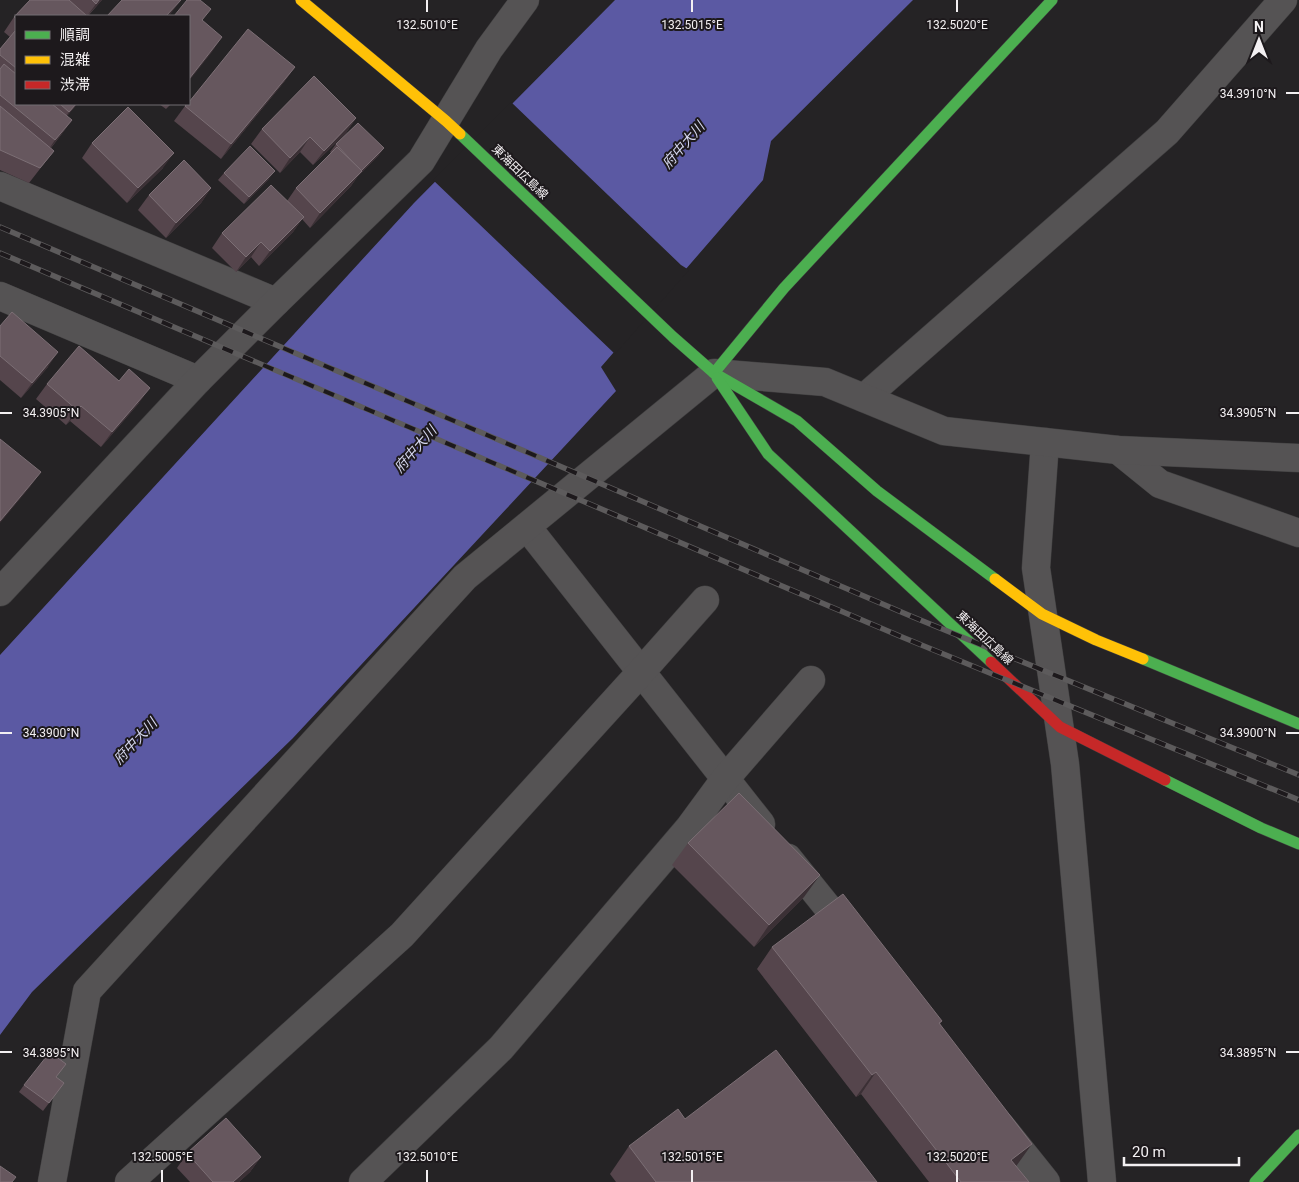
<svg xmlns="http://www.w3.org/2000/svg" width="1299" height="1182" viewBox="0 0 1299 1182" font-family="Roboto,'Noto Sans JP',sans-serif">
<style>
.water{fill:#5b59a3}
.pier{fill:#252325}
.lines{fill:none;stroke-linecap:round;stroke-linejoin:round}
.street-casing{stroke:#3f3e3f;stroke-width:29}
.fast-casing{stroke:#3f3e3f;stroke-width:12}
.slow-casing{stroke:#3f3e3f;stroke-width:12}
.jam-casing{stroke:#3f3e3f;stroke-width:12}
.street{stroke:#555354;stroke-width:28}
.fast{stroke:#4caf50;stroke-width:11}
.slow{stroke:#ffc107;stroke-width:11}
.jam{stroke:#c62828;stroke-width:11}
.rail-casing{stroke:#5d5b5c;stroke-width:5.5}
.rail{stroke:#1d191c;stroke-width:4;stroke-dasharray:11;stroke-linecap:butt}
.wall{fill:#55454c}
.shaded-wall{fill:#3b3035}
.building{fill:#66575e;stroke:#7c6f75}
.ticks{fill:none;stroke:#f3f0f2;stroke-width:2}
.labels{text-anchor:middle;stroke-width:4;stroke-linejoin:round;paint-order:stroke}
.street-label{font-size:12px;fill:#f3f0f2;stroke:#1d191c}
.water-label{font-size:14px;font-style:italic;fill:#d6d8ef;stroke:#1d191c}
.ticks-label{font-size:12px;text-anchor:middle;fill:#f3f0f2;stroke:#1d191c;stroke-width:4;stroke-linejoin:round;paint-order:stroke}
</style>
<rect width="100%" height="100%" fill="#252325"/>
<polygon class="water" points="615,0 913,0 771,141 763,180 601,367 616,391 293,738 32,992 0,1035 0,655 414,203"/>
<polygon class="pier" points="511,102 681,265 689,270 615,354 433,180"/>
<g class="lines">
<defs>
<g id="street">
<polyline points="0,186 276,302"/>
<polyline points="0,296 198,380"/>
<polyline points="864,398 1167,132 1283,0"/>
<polyline points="1045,442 1036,568 1065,764 1102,1182"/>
<polyline points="1118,450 1160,484 1299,533"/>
<polyline points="527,527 761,824"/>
<polyline points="0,592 198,380 276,302 421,161 489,49 525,0"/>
<polyline points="788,858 850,935"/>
<polyline points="1001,1126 1046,1182"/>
<polyline points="52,1182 87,991 465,577 714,373 825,382 944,431 1118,450 1299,458"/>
<polyline points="129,1182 402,935 641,672 705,600"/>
<polyline points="363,1182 501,1048 689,828 725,779 811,680"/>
</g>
<g id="fast">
<polyline points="460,134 673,337 714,373 797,421 877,491 995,579"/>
<polyline points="714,373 784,288 1052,0"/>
<polyline points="717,378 768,454 991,662"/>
<polyline points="1143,659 1299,724"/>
<polyline points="1165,780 1261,828 1299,844"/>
<polyline points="1255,1182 1299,1135"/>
</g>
<g id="slow">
<polyline points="301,0 446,121 460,134"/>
<polyline points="995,579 1042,614 1096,640 1143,659"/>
</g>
<polyline id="jam" points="991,662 1060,727 1165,780"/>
</defs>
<use href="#street" class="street-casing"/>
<use href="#fast" class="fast-casing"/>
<use href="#slow" class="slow-casing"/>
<use href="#jam" class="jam-casing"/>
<use href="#street" class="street"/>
<use href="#fast" class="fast"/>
<use href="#slow" class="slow"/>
<use href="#jam" class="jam"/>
<defs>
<g id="rail">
<polyline points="0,227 913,617 1299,775"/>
<polyline points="0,253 902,637 1299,800"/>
</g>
</defs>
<use href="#rail" class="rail-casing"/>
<use href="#rail" class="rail"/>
</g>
<g class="wall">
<polygon points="30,0 102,0 88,16 16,16 16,104 77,104 67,116 72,120 61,135 51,148 54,151 43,165 29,183 0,170 0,49 10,37 4,32 14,17"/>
<polygon points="295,67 284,82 221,159 174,121 185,106"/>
<polygon points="159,104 171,104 166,109"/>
<polygon points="356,118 346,133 313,165 300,152 280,173 251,144 262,129"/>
<polygon points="92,143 163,168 127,203 82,158"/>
<polygon points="336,144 384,148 378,156 358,176 351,186 310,228 302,219 293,232 259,266 251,257 236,272 212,248 222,233 287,201 296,188 331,153 330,152"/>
<polygon points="224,173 269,179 244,204 218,180"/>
<polygon points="211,188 201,203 166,238 138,210 149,195"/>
<polygon points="0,326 48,367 21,398 0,380"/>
<polygon points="47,384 139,403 101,447 70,421 66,425 36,399"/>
<polygon points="688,843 804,897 754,947 672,865"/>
<polygon points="772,947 942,1021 940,1024 1017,1165 1016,1166 1029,1182 929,1182 861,1094 856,1097 757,969"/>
<polygon points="56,1077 64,1083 43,1111 19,1092 24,1085"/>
<polygon points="685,1119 877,1182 616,1182 610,1174 629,1146"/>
<polygon points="187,1153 261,1157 250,1172 239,1182 190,1182 177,1168"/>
</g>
<g class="shaded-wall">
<polygon points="99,0 102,0 87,16"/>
<polygon points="181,0 169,16 166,16"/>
<polygon points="222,37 212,52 189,81 189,79"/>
<polygon points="295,67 284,82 221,159 231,144"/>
<polygon points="76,104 77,104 59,126 69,112"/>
<polygon points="356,118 346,133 313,165 324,151"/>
<polygon points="72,120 61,135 45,155 55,140"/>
<polygon points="310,137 300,152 280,173 290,158"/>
<polygon points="384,148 378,156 358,176 351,186 310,228 320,213"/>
<polygon points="174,153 163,168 127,203 138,188"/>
<polygon points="275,171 269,179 244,204 249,197"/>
<polygon points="211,188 201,203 166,238 176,223"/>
<polygon points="304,217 293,232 259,266 270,251"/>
<polygon points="261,242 251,257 236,272 246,257"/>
<polygon points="58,352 48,367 21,398 32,383"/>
<polygon points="150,388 139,403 101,447 112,432"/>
<polygon points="81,406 70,421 66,425 77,410"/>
<polygon points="41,472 30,487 0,523 0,521"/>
<polygon points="820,875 804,897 754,947 769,925"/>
<polygon points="876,1072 861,1094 856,1097 872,1075"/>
<polygon points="1032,1144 1017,1165 996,1181 1011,1160"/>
<polygon points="261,1157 250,1172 239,1182 233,1182"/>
</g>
<g class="building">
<polygon points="30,0 69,0 87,16 16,16 16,19 14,17"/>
<polygon points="92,0 99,0 96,4"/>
<polygon points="122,0 181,0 166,16 107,16"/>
<polygon points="187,0 200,0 211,9 202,20 222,37 189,79 189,16 174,16"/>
<polygon points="248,29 295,67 231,144 185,106 187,104 189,104 189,102"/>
<polygon points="15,31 16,32 16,68 0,55 0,49"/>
<polygon points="4,64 16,74 16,104 52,104 72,120 55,140 0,95 0,69"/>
<polygon points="314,76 356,118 324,151 310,137 290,158 262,129"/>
<polygon points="60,104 76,104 69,112"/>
<polygon points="0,106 54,151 40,168 0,150"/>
<polygon points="128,107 174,153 138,188 92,143"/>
<polygon points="358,123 384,148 361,171 336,144"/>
<polygon points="250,146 275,171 249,197 224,173"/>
<polygon points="337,147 362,171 320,213 296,188"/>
<polygon points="184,160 211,188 176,223 149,195"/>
<polygon points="271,185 304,217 270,251 261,242 246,257 222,233"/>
<polygon points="12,312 58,352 32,383 0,356 0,326"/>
<polygon points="79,346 119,381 129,369 150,388 112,432 81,406 77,410 47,384"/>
<polygon points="0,439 41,472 0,521"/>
<polygon points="739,793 820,875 769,925 688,843"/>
<polygon points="843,894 942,1021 939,1023 1032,1144 1011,1160 1029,1182 961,1182 876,1072 872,1075 772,947"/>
<polygon points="776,1050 877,1182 656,1182 629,1146 678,1109 685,1119"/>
<polygon points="50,1052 66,1064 56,1077 64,1083 49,1103 24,1085"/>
<polygon points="226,1118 261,1157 233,1182 213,1182 187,1153"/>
<polygon points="0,1166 16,1177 12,1182 0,1182"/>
</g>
<path class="ticks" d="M427,0V12M692,0V12M957,0V12M1286,93H1299M0,413H12M1286,413H1299M0,733H12M1286,733H1299M0,1052H12M1286,1052H1299M162,1170V1182M427,1170V1182M692,1170V1182M957,1170V1182"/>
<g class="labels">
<g class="street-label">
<text transform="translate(520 172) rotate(44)" y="4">東海田広島線</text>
<text transform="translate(985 638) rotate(43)" y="4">東海田広島線</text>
</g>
<g class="water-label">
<text transform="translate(683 145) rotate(-49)" y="5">府中大川</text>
<text transform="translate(415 449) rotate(-49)" y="5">府中大川</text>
<text transform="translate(135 741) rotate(-47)" y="5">府中大川</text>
</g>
</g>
<g class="ticks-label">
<text x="427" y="29">132.5010°E</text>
<text x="692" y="29">132.5015°E</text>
<text x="957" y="29">132.5020°E</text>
<text x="1248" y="98">34.3910°N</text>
<text x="51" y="417">34.3905°N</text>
<text x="1248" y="417">34.3905°N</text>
<text x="51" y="737">34.3900°N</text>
<text x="1248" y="737">34.3900°N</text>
<text x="51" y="1057">34.3895°N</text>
<text x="1248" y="1057">34.3895°N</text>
<text x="162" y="1161">132.5005°E</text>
<text x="427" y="1161">132.5010°E</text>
<text x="692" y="1161">132.5015°E</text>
<text x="957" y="1161">132.5020°E</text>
</g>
<rect x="15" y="15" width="175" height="90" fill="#1d191c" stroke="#736f72"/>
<rect x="25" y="31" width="25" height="8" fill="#4caf50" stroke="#736f72"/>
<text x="60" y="40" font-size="15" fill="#f3f0f2">順調</text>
<rect x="25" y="56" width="25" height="8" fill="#ffc107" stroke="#736f72"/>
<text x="60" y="65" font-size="15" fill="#f3f0f2">混雑</text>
<rect x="25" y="81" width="25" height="8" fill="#c62828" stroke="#736f72"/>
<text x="60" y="90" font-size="15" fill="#f3f0f2">渋滞</text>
<g transform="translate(1259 40)" stroke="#1d191c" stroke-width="4" paint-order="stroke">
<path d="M0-4L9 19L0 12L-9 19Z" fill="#f3f0f2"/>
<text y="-8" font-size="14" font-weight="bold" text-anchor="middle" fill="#f3f0f2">N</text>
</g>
<path d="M1124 1157v8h115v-8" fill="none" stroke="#f3f0f2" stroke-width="2.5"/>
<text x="1132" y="1157" font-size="15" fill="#f3f0f2" stroke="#1d191c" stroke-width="4" paint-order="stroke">20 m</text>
</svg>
